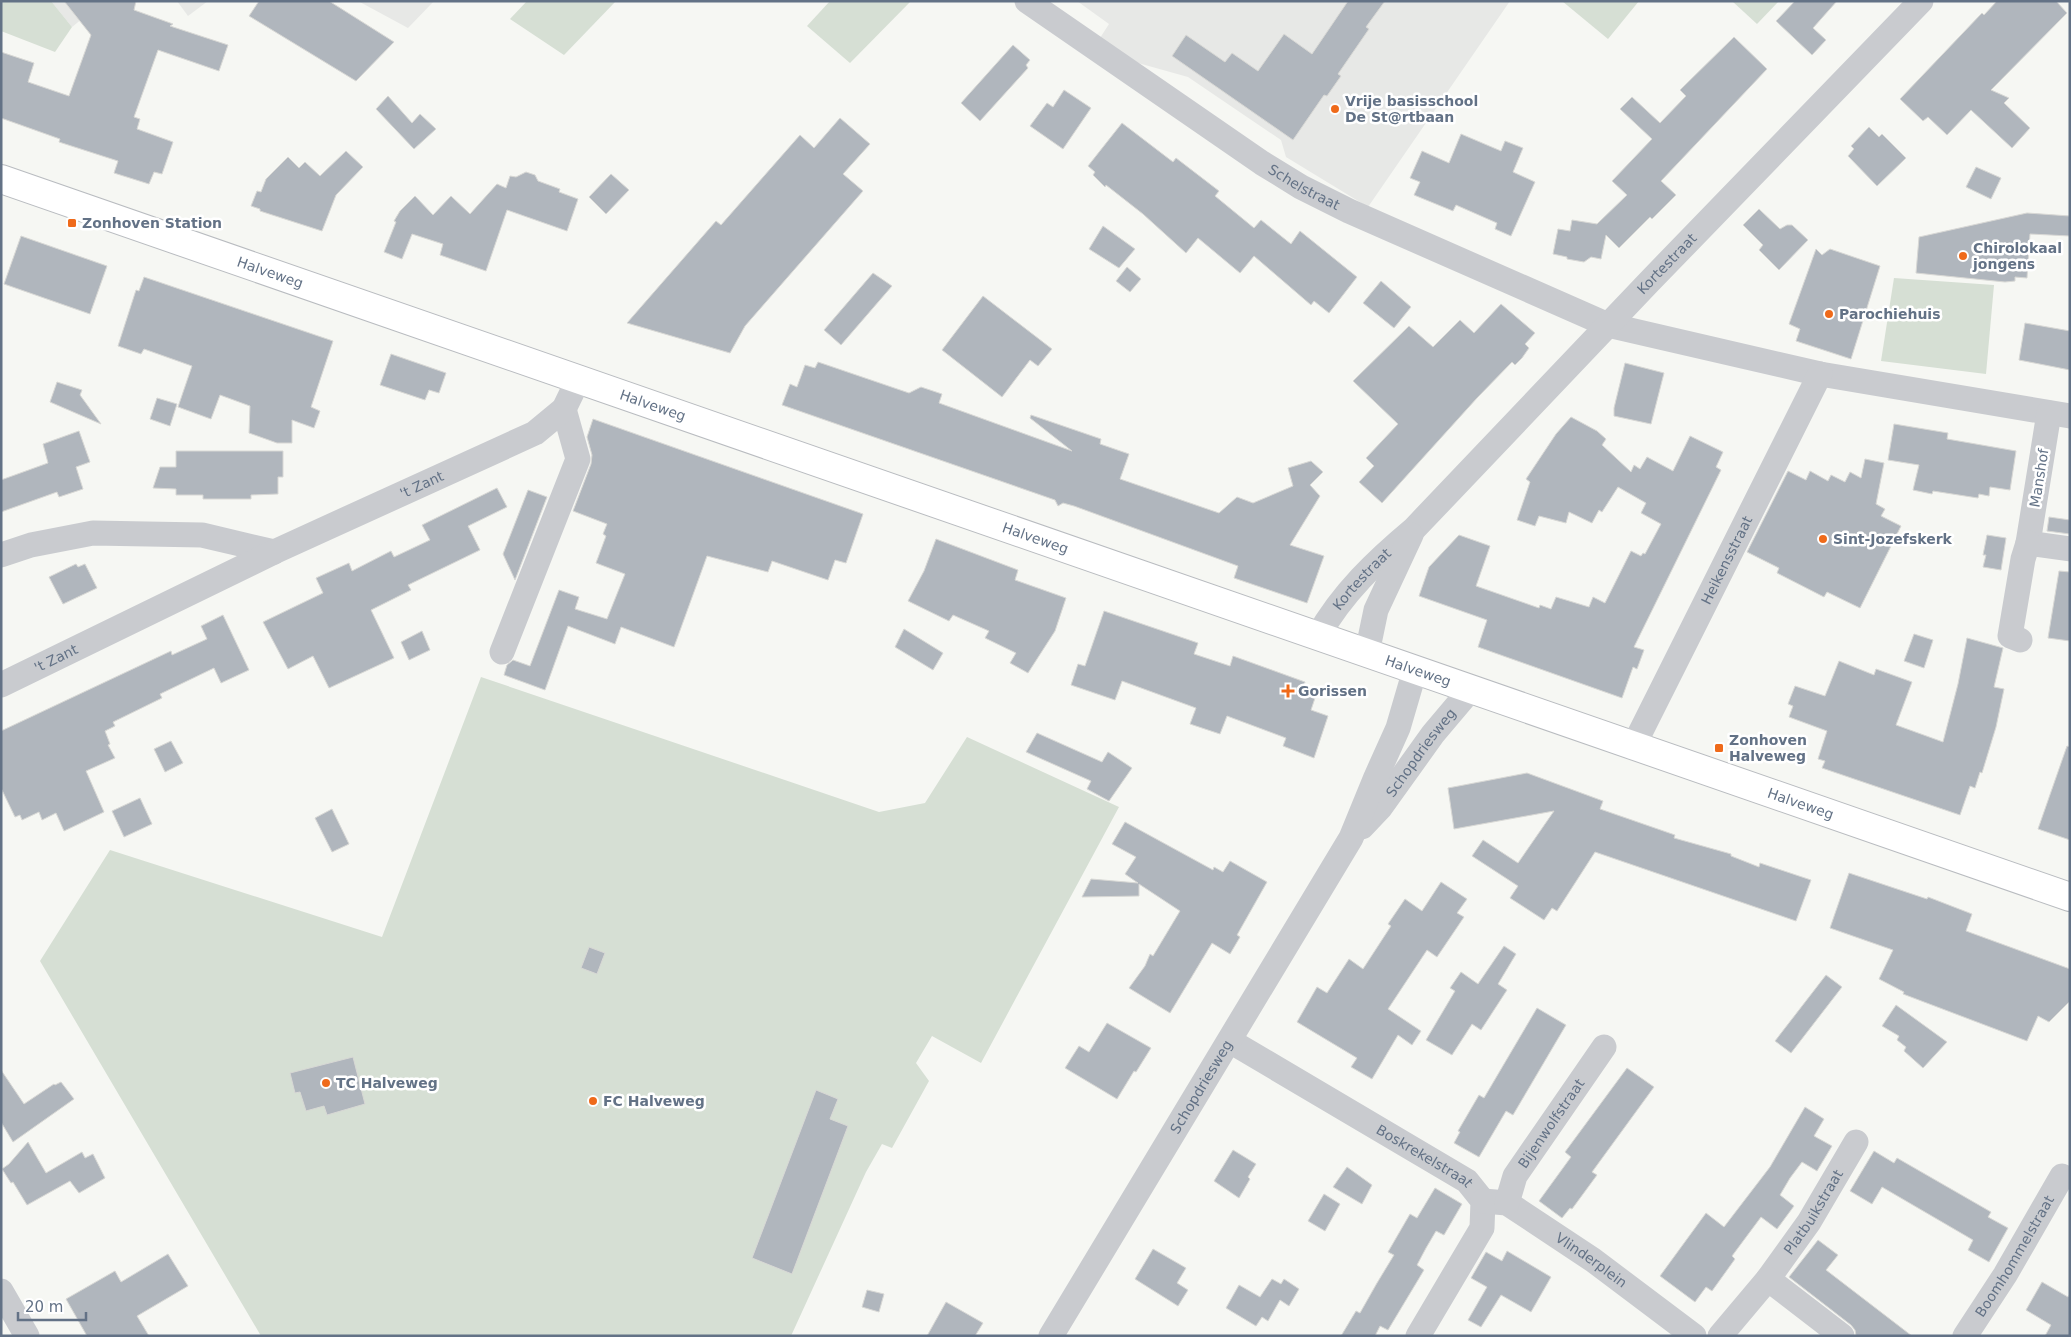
<svg xmlns="http://www.w3.org/2000/svg" width="2071" height="1337" viewBox="0 0 2071 1337" font-family="'DejaVu Sans',sans-serif">
<style>
.built{fill:#e7e8e6}
.green{fill:#d6dfd4}
.building{fill:#b0b6bd;stroke:#d8d8d5}
.lines{fill:none;stroke-linecap:round;stroke-linejoin:round}
.major-casing{stroke:#b9bcc0;stroke-width:30}
.minor{stroke:#c9cbcf;stroke-width:25}
.major{stroke:#fff;stroke-width:28}
.poi-dot{fill:#ef6a1a;stroke:#fff;stroke-width:2}
.labels{text-anchor:middle;stroke-width:5;stroke-linejoin:round;paint-order:stroke}
.poi-label{font-size:14px;font-weight:bold;fill:#637286;stroke:#fff;text-anchor:start}
.street-label{font-size:14px;fill:#637286;stroke:#fff}
</style>
<rect width="100%" height="100%" fill="#f6f7f3"/>
<g class="built">
<polygon points="51,1 104,1 72,27"/>
<polygon points="177,1 208,1 188,16"/>
<polygon points="358,1 434,1 408,28"/>
<polygon points="1077,1 1510,1 1368,207 1286,157 1281,140 1188,77 1138,63 1100,38 1109,24"/>
</g>
<g class="green">
<polygon points="1,1 51,1 72,27 55,52 1,31"/>
<polygon points="527,1 616,1 564,55 510,19"/>
<polygon points="830,1 911,1 850,63 807,26"/>
<polygon points="1562,1 1639,1 1608,39"/>
<polygon points="1732,1 1779,1 1757,24"/>
<polygon points="1894,278 1994,285 1986,374 1881,361"/>
<polygon points="481,677 879,812 925,803 967,737 1119,807 981,1063 932,1036 916,1063 929,1081 892,1148 882,1144 866,1172 791,1336 261,1336 40,961 110,850 382,937"/>
</g>
<g class="building">
<polygon points="64,1 136,1 134,10 173,24 170,26 228,45 219,71 158,50 134,117 140,119 137,129 173,142 162,174 154,172 149,184 114,173 118,161 59,142 60,139 1,118 1,52 34,63 28,82 69,96 91,35"/>
<polygon points="259,1 329,1 394,42 356,81 249,16"/>
<polygon points="1348,1 1385,1 1366,27 1369,29 1338,74 1341,76 1327,96 1324,95 1293,140 1172,56 1186,35 1225,62 1232,53 1258,71 1284,34 1312,54"/>
<polygon points="1795,1 1837,1 1813,28 1826,40 1812,55 1776,21"/>
<polygon points="1997,1 2056,1 2067,13 1991,90 2009,98 2004,103 2030,128 2012,148 1971,110 1947,135 1928,117 1923,121 1900,99 1982,13 1984,15"/>
<polygon points="1734,37 1767,69 1661,181 1676,195 1652,219 1650,217 1619,248 1606,235 1601,259 1591,257 1584,262 1567,259 1567,257 1553,254 1558,229 1570,231 1572,220 1597,224 1627,195 1612,181 1652,139 1620,109 1632,97 1660,123 1686,96 1680,90"/>
<polygon points="1013,45 1030,60 1026,65 1028,68 980,121 961,103"/>
<polygon points="1064,90 1091,108 1063,149 1030,126 1047,103 1053,107"/>
<polygon points="388,96 412,123 420,114 436,129 414,149 376,109"/>
<polygon points="840,118 870,144 843,174 863,191 745,326 730,353 627,323 716,221 721,225 800,135 814,148"/>
<polygon points="1122,123 1173,162 1176,158 1219,191 1215,196 1254,228 1261,220 1291,244 1300,231 1357,277 1329,313 1314,301 1311,305 1254,256 1240,273 1198,238 1186,253 1143,214 1106,185 1105,187 1093,175 1095,172 1088,166"/>
<polygon points="1869,127 1879,137 1882,134 1906,158 1877,186 1848,156 1854,149 1851,146"/>
<polygon points="1461,134 1501,151 1505,141 1523,148 1513,172 1535,182 1511,236 1495,229 1497,223 1456,205 1453,211 1414,195 1420,182 1410,178 1422,151 1449,163"/>
<polygon points="346,151 363,167 336,195 322,231 260,211 260,209 251,206 257,191 261,192 266,179 288,157 299,168 305,162 320,176"/>
<polygon points="1976,167 2001,178 1991,199 1966,187"/>
<polygon points="526,172 535,175 538,181 560,189 559,192 578,199 567,231 507,210 486,271 440,255 443,244 412,234 402,259 384,252 396,222 394,221 400,211 415,196 433,215 451,196 470,214 497,184 506,188 510,176 516,177"/>
<polygon points="611,174 629,190 606,214 589,197"/>
<polygon points="1759,209 1780,229 1787,225 1792,225 1808,240 1779,270 1759,250 1763,245 1743,225"/>
<polygon points="2027,213 2070,216 2070,236 2030,234 2027,278 2015,277 2015,281 2005,282 1916,273 1919,237"/>
<polygon points="1103,226 1135,249 1119,268 1089,249"/>
<polygon points="21,236 107,266 90,314 4,284"/>
<polygon points="1816,249 1822,255 1830,249 1880,266 1851,359 1796,341 1800,329 1789,324"/>
<polygon points="1127,267 1141,279 1130,292 1116,281"/>
<polygon points="873,273 892,286 841,345 824,330"/>
<polygon points="144,277 333,341 311,407 320,411 314,428 292,420 292,443 277,443 249,433 250,406 220,395 211,419 178,407 192,366 144,349 141,354 118,346 136,290 139,291"/>
<polygon points="1381,281 1411,307 1394,328 1363,303"/>
<polygon points="983,296 1052,349 1038,366 1030,360 1002,397 942,350"/>
<polygon points="1501,304 1535,333 1525,344 1529,348 1522,358 1515,365 1512,362 1477,398 1382,503 1359,482 1374,466 1366,458 1398,424 1353,381 1409,326 1433,347 1460,320 1474,333"/>
<polygon points="2025,323 2070,331 2070,370 2019,360"/>
<polygon points="391,354 446,373 439,393 429,390 425,400 380,385"/>
<polygon points="818,362 909,393 921,387 942,394 939,403 1072,451 1030,418 1031,415 1101,439 1100,444 1129,454 1120,479 1219,513 1237,497 1253,503 1293,486 1288,468 1311,461 1323,472 1310,485 1320,496 1290,545 1324,556 1307,603 1234,578 1238,566 1074,506 1063,503 1058,506 1055,500 782,405 790,384 797,387 805,365 815,368"/>
<polygon points="1625,363 1664,373 1651,424 1614,416 1614,408"/>
<polygon points="57,382 82,390 80,395 101,424 50,402"/>
<polygon points="157,398 177,404 170,426 150,419"/>
<polygon points="1571,417 1597,431 1606,439 1602,445 1631,472 1634,465 1640,469 1647,457 1673,471 1690,436 1723,452 1716,467 1721,470 1634,647 1644,650 1637,669 1633,667 1622,698 1478,647 1487,620 1419,596 1429,567 1459,535 1490,546 1476,586 1539,608 1540,605 1551,609 1556,597 1589,607 1593,597 1605,603 1631,551 1641,556 1643,553 1645,554 1661,524 1641,513 1646,503 1618,487 1602,512 1599,510 1592,523 1569,512 1566,523 1539,516 1535,526 1517,520 1530,482 1526,479 1556,434"/>
<polygon points="593,419 863,514 846,563 835,560 828,580 772,561 768,572 707,556 674,647 621,627 615,644 568,626 545,690 504,675 507,665 513,660 530,666 559,590 579,597 575,609 607,619 625,574 596,563 606,536 603,534 607,524 573,511 591,464 592,455 587,437"/>
<polygon points="1894,424 1948,433 1947,439 2016,451 2010,490 1990,487 1989,496 1979,494 1978,498 1933,491 1932,494 1913,490 1919,465 1888,460"/>
<polygon points="79,431 90,462 76,467 83,489 59,497 57,492 1,512 1,480 48,463 43,444"/>
<polygon points="176,451 283,451 283,477 278,477 278,494 251,495 251,499 203,499 203,495 176,495 176,489 153,488 160,467 176,467"/>
<polygon points="1865,459 1884,463 1876,504 1885,509 1881,516 1901,526 1860,608 1827,592 1824,597 1777,573 1779,568 1747,552 1788,471 1806,480 1810,471 1828,481 1831,475 1845,482 1850,472 1861,478"/>
<polygon points="497,488 507,507 468,526 480,550 408,585 411,590 371,610 394,658 329,688 313,656 288,669 263,622 323,593 316,578 349,563 352,571 391,551 394,557 430,540 422,525"/>
<polygon points="528,490 547,497 515,580 503,554"/>
<polygon points="2049,517 2070,520 2070,534 2047,531"/>
<polygon points="1987,535 2006,538 2001,570 1983,567 1986,555 1983,555"/>
<polygon points="936,539 1018,570 1015,580 1066,598 1055,631 1028,673 1010,663 1016,653 985,638 989,631 953,615 949,621 908,601 924,571"/>
<polygon points="76,564 78,567 85,564 97,588 63,604 49,577"/>
<polygon points="2059,571 2070,572 2070,641 2048,638"/>
<polygon points="1104,611 1198,643 1194,654 1230,666 1233,656 1305,682 1303,690 1316,695 1311,710 1328,716 1314,758 1283,746 1286,738 1227,716 1220,734 1190,724 1196,708 1122,681 1115,700 1071,685 1078,664 1085,666"/>
<polygon points="223,615 249,670 221,683 214,668 160,694 162,698 113,722 115,726 105,731 110,744 108,745 115,758 86,771 104,812 64,831 56,813 42,820 39,812 22,820 20,815 15,817 1,788 1,731 171,651 172,655 207,639 201,626"/>
<polygon points="904,629 943,653 933,670 895,647"/>
<polygon points="422,631 430,650 409,660 401,642"/>
<polygon points="1914,634 1933,640 1924,668 1904,661"/>
<polygon points="1967,638 2003,648 1994,687 2004,689 1996,727 1982,773 1980,772 1975,788 1970,786 1960,815 1822,768 1825,761 1818,759 1827,731 1789,717 1793,706 1788,704 1795,686 1825,696 1839,661 1874,675 1876,669 1912,682 1896,725 1943,742 1958,684"/>
<polygon points="1037,733 1102,762 1108,752 1132,768 1109,801 1087,789 1091,781 1026,752"/>
<polygon points="171,741 183,763 165,772 154,749"/>
<polygon points="2067,746 2070,747 2070,840 2038,829"/>
<polygon points="1527,773 1603,801 1600,809 1675,835 1674,838 1731,854 1731,856 1759,867 1760,863 1811,880 1796,921 1595,852 1557,911 1552,908 1544,920 1510,898 1518,886 1472,856 1483,840 1518,863 1554,811 1454,829 1448,788"/>
<polygon points="140,798 152,824 124,837 112,811"/>
<polygon points="332,809 349,844 332,852 315,818"/>
<polygon points="1125,822 1213,870 1214,867 1223,872 1230,861 1267,882 1237,935 1240,937 1230,954 1212,943 1170,1013 1129,988 1145,966 1150,954 1153,956 1180,911 1139,884 1139,896 1082,897 1091,879 1138,883 1125,874 1136,857 1112,844"/>
<polygon points="1849,873 1927,899 1928,897 1972,914 1966,931 2070,969 2070,1001 2049,1022 2038,1016 2027,1041 1903,994 1904,992 1879,979 1893,950 1830,928"/>
<polygon points="1441,882 1467,899 1457,913 1464,917 1437,957 1427,950 1388,1009 1421,1031 1412,1045 1398,1035 1372,1079 1351,1067 1357,1058 1297,1022 1317,987 1327,993 1349,959 1363,969 1391,926 1388,924 1405,899 1422,911"/>
<polygon points="1504,946 1516,954 1498,984 1507,990 1481,1030 1472,1024 1452,1055 1426,1040 1455,991 1450,988 1461,972 1478,984"/>
<polygon points="589,947 605,953 597,974 581,968"/>
<polygon points="1826,975 1842,987 1791,1053 1775,1041"/>
<polygon points="1896,1005 1947,1042 1923,1068 1904,1051 1906,1047 1897,1040 1899,1036 1882,1026"/>
<polygon points="1537,1008 1566,1025 1513,1115 1506,1111 1479,1157 1454,1143 1460,1132 1458,1131 1479,1095 1484,1098"/>
<polygon points="1107,1023 1151,1048 1136,1072 1134,1071 1117,1099 1065,1068 1079,1046 1089,1052"/>
<polygon points="353,1057 365,1104 327,1115 324,1106 306,1111 300,1092 295,1093 290,1073"/>
<polygon points="1627,1068 1654,1087 1592,1172 1597,1175 1572,1209 1570,1208 1562,1218 1539,1201 1571,1157 1565,1152"/>
<polygon points="1,1070 24,1104 54,1084 55,1085 61,1082 74,1099 13,1142 1,1122"/>
<polygon points="816,1090 838,1099 830,1119 848,1126 792,1274 752,1258"/>
<polygon points="1805,1107 1824,1119 1814,1136 1832,1146 1817,1171 1802,1162 1790,1178 1780,1195 1794,1206 1777,1229 1761,1217 1732,1256 1735,1259 1712,1291 1706,1287 1695,1302 1660,1276 1706,1213 1724,1227 1770,1167"/>
<polygon points="28,1142 46,1173 82,1152 85,1158 93,1154 105,1178 79,1193 70,1181 27,1205 13,1182 11,1183 2,1169 9,1164"/>
<polygon points="1233,1150 1256,1164 1248,1177 1250,1179 1239,1198 1214,1181"/>
<polygon points="1874,1151 1894,1163 1897,1158 1991,1212 1988,1217 2008,1228 1989,1262 1968,1250 1973,1240 1882,1187 1872,1204 1850,1191"/>
<polygon points="1347,1167 1372,1185 1362,1204 1333,1187"/>
<polygon points="1435,1188 1462,1204 1444,1235 1436,1231 1426,1248 1417,1265 1424,1270 1388,1330 1380,1326 1375,1336 1341,1336 1356,1311 1360,1313 1377,1283 1394,1255 1388,1252 1410,1214 1417,1218"/>
<polygon points="1324,1194 1340,1204 1325,1231 1308,1221"/>
<polygon points="1818,1240 1838,1255 1826,1270 1912,1336 1856,1336 1855,1330 1851,1325 1789,1277"/>
<polygon points="1153,1249 1186,1268 1177,1283 1188,1290 1178,1306 1135,1279"/>
<polygon points="1507,1251 1551,1277 1531,1312 1501,1295 1481,1327 1468,1320 1487,1287 1471,1278 1486,1252 1502,1261"/>
<polygon points="168,1254 188,1286 137,1316 149,1336 87,1336 66,1299 115,1271 121,1282"/>
<polygon points="1272,1279 1281,1284 1284,1279 1299,1289 1289,1306 1280,1300 1268,1321 1262,1317 1256,1326 1226,1308 1239,1285 1260,1297"/>
<polygon points="2042,1282 2068,1297 2070,1294 2070,1336 2045,1336 2051,1325 2026,1310"/>
<polygon points="867,1290 884,1294 879,1312 862,1307"/>
<polygon points="946,1302 983,1323 975,1336 927,1336"/>
</g>
<g class="lines">
<defs>
<g id="major">
<path id="s12" d="M1,179L2070,897"/>
</g>
</defs>
<use href="#major" class="major-casing"/>
<g class="minor">
<path id="s1" d="M1027,1L1262,163L1301,187L1349,211L1608,325L1820,374L2070,416"/>
<polyline points="2049,413 2028,543 2070,549"/>
<polyline points="1,555 31,545 93,533 202,535 274,552"/>
<path id="s2" d="M1318,636C1342,593 1377,560 1414,529L1649,282L1921,1"/>
<polyline points="2020,640 2010,636 2023,559 2028,543"/>
<polyline points="502,652 578,459 564,409"/>
<polyline points="1367,653 1376,610 1411,535"/>
<path id="s3" d="M1,685L274,552L535,433L564,409L578,380"/>
<path id="s4" d="M1633,747L1820,374"/>
<path id="s5" d="M1362,827L1380,808L1433,734L1471,689"/>
<path id="s6" d="M1230,1041L1467,1181L1483,1201L1482,1228L1418,1336"/>
<path id="s7" d="M1483,1201L1507,1203L1593,1260L1694,1336"/>
<path id="s8" d="M1507,1203L1515,1176L1604,1047"/>
<path id="s9" d="M1768,1279L1809,1222L1856,1142"/>
<polyline points="1,1291 27,1336"/>
<path id="s10" d="M1051,1336L1351,838L1376,777L1398,728L1415,670"/>
<polyline points="1720,1336 1768,1279 1842,1336"/>
<path id="s11" d="M1965,1336L2005,1275L2062,1176"/>
</g>
<use href="#major" class="major"/>
</g>
<g class="poi-dot">
<circle cx="1335" cy="109" r="5"/>
<rect x="67" y="218" width="10" height="10" rx="2.5"/>
<circle cx="1963" cy="256" r="5"/>
<circle cx="1829" cy="314" r="5"/>
<circle cx="1823" cy="539" r="5"/>
<path d="M1285.5 683.5h5v5h5v5h-5v5h-5v-5h-5v-5h5z"/>
<rect x="1714" y="743" width="10" height="10" rx="2.5"/>
<circle cx="326" cy="1083" r="5"/>
<circle cx="593" cy="1101" r="5"/>
</g>
<g class="labels">
<g class="poi-label">
<text x="1345" y="106">Vrije basisschool<tspan x="1345" dy="16">De St@rtbaan</tspan></text>
<text x="82" y="228">Zonhoven Station</text>
<text x="1973" y="253">Chirolokaal<tspan x="1973" dy="16">jongens</tspan></text>
<text x="1839" y="319">Parochiehuis</text>
<text x="1833" y="544">Sint-Jozefskerk</text>
<text x="1298" y="696">Gorissen</text>
<text x="1729" y="745">Zonhoven<tspan x="1729" dy="16">Halveweg</tspan></text>
<text x="336" y="1088">TC Halveweg</text>
<text x="603" y="1106">FC Halveweg</text>
</g>
<g class="street-label">
<text dy="5" stroke="none"><textPath href="#s1" startOffset="334">Schelstraat</textPath></text>
<text dy="5" stroke="none"><textPath href="#s2" startOffset="511">Kortestraat</textPath></text>
<text dy="5" stroke="none"><textPath href="#s12" startOffset="285">Halveweg</textPath></text>
<text dy="5" stroke="none"><textPath href="#s12" startOffset="690">Halveweg</textPath></text>
<text transform="translate(2039 478) rotate(-81)" y="5">Manshof</text>
<text dy="5" stroke="none"><textPath href="#s3" startOffset="466">'t Zant</textPath></text>
<text dy="5" stroke="none"><textPath href="#s12" startOffset="1095">Halveweg</textPath></text>
<text dy="5" stroke="none"><textPath href="#s4" startOffset="209">Heikensstraat</textPath></text>
<text dy="5" stroke="none"><textPath href="#s2" startOffset="72">Kortestraat</textPath></text>
<text dy="5" stroke="none"><textPath href="#s3" startOffset="61">'t Zant</textPath></text>
<text dy="5" stroke="none"><textPath href="#s12" startOffset="1500">Halveweg</textPath></text>
<text dy="5" stroke="none"><textPath href="#s5" startOffset="95">Schopdriesweg</textPath></text>
<text dy="5" stroke="none"><textPath href="#s12" startOffset="1905">Halveweg</textPath></text>
<text dy="5" stroke="none"><textPath href="#s10" startOffset="291">Schopdriesweg</textPath></text>
<text dy="5" stroke="none"><textPath href="#s8" startOffset="92">Bijenwolfstraat</textPath></text>
<text dy="5" stroke="none"><textPath href="#s6" startOffset="226">Boskrekelstraat</textPath></text>
<text dy="5" stroke="none"><textPath href="#s9" startOffset="81">Platbuikstraat</textPath></text>
<text dy="5" stroke="none"><textPath href="#s11" startOffset="94">Boomhommelstraat</textPath></text>
<text dy="5" stroke="none"><textPath href="#s7" startOffset="126">Vlinderplein</textPath></text>
</g>
</g>
<rect width="2071" height="1337" fill="none" stroke="#637286" stroke-width="5"/>
<path d="M18 1312v8h68v-8" fill="none" stroke="#637286" stroke-width="2.5"/>
<text x="25" y="1312" font-size="15" fill="#637286" stroke="#ffffff" stroke-width="4" paint-order="stroke">20 m</text>
</svg>
